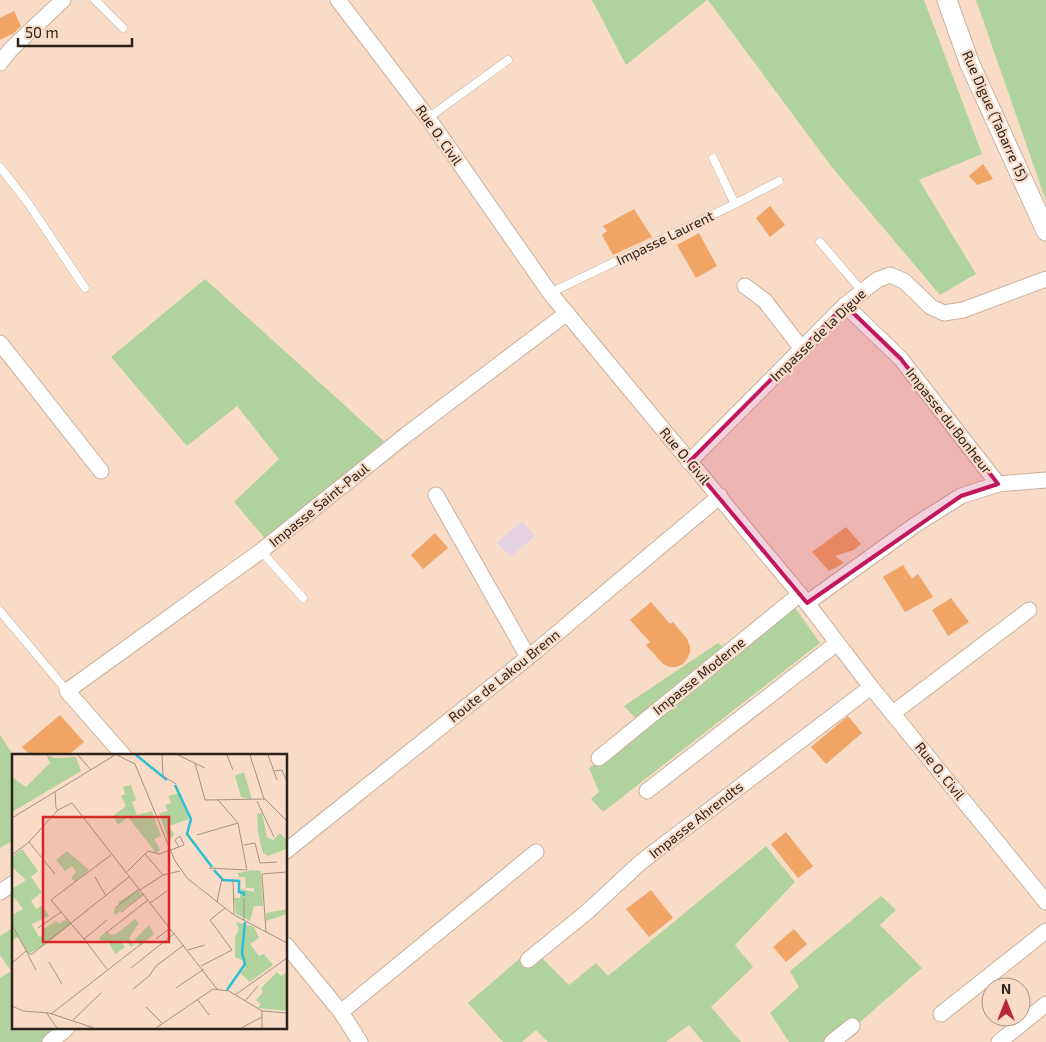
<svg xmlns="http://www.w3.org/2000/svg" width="1046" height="1042" viewBox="0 0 1046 1042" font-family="'Exo 2',sans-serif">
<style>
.education{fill:#e4d2e2}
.green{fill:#b0d39d}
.building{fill:#f0a466}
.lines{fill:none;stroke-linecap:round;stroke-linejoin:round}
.service-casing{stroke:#cab09c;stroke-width:9}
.minor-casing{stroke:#cab09c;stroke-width:17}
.tertiary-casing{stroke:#cab09c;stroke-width:21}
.service{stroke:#fff;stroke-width:8}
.minor{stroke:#fff;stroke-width:15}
.tertiary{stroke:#fff;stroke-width:19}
.marked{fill:#c2185b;fill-opacity:0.2;stroke:#c2185b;stroke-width:4;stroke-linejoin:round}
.labels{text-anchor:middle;stroke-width:4.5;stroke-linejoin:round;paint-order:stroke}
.street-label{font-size:14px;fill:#2d231b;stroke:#f8dcc8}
.inset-river{fill:none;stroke:#2cbfd4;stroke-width:2.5}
.inset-road{fill:none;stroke:#a79283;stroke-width:1}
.view{fill:#d62828;fill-opacity:0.15;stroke:#d62828;stroke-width:2.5}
.inset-edge{fill:none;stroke:#2d231b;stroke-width:2.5}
</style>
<rect width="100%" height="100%" fill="#f8dcc8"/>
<polygon class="education" points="522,521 535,536 511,557 497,543"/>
<g class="green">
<polygon points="592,0 707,0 626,65"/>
<polygon points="708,0 924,0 982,154 919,180 976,274 940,295 831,166"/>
<polygon points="976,0 1046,0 1046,201"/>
<polygon points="205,279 384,441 268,542 234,502 279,459 237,406 187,446 111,357"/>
<polygon points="792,603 820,643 603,812 591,799 599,792 589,768 644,727 624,706 718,643 727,650"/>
<polygon points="0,735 14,756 14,840 0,848"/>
<polygon points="766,846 795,882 735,945 753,967 711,1007 741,1042 703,1042 689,1025 666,1042 548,1042 536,1030 522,1042 503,1042 468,1003 532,948 569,985 596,963 608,976"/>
<polygon points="881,896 896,910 880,925 922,968 837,1042 789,1042 770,1013 799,987 790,971"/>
<polygon points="14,927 14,1028 60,1028 43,1042 0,1042 0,978 11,971 0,955 0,936"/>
</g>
<g class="building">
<polygon points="14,11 21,26 14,33 0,40 0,18"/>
<polygon points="983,164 993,179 977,185 969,176"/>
<polygon points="770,206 785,225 770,237 756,218"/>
<polygon points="634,209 652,237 613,255 602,235 607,231 603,226"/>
<polygon points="699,233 717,266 696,278 677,245"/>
<polygon points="846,527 861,544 854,550 835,556 844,563 829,571 812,552"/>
<polygon points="435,533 448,548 423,569 411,555"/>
<polygon points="903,565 912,579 918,574 933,597 905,612 883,577"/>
<polygon points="951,598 969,622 948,636 932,610"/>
<polygon points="651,602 670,624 673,622 687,639 690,646 690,652 687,659 683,664 676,667 670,667 663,664 646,645 650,642 630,620"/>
<polygon points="60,715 84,742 67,756 31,756 22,747"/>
<polygon points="848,716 862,733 826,764 811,747"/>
<polygon points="786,832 813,866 798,878 771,844"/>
<polygon points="651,890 673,918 649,937 626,909"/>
<polygon points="794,929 807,944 786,962 773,947"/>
</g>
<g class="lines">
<defs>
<g id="service">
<polyline points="95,0 123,28"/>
<polyline points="428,118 508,60"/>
<polyline points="713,158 735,204"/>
<polyline points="0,167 28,203 85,288"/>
<polyline points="820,242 862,291"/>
<polyline points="550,293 735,204 779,181"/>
<polyline points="261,551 303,598"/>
<polyline points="0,611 67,691"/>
</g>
<g id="minor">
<polyline points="338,0 428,118 550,293 807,603 871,687 1046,902"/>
<polyline points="0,63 11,49 63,0"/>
<polyline points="745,286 765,301 802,349"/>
<polyline points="0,343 101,471"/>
<polyline points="689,462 845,305 877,280 890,275 904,281 931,307 944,313 963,310 1046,279"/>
<polyline points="998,484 1046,480"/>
<polyline points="436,495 528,657"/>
<polyline points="807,603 915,525 961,496 998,484 901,359 845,305"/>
<polyline points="893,713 1029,610"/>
<polyline points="124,756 67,691 261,551 406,435 567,313"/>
<polyline points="599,758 800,594"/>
<polyline points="647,791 837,643"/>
<polyline points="286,851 536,651 720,496"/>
<polyline points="0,892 14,883"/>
<polyline points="286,945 341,1012"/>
<polyline points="528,960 587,912 641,862 871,687"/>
<polyline points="941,1014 1046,931"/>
<polyline points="50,1042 67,1028"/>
<polyline points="360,1042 341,1012 536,852"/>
<polyline points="832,1042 852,1026"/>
<polyline points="999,1042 1046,1004"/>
</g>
<polyline id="tertiary" points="947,0 969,62 1046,231"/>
</defs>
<use href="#service" class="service-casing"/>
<use href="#minor" class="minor-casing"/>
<use href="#tertiary" class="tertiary-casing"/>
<use href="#service" class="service"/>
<use href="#minor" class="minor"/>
<use href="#tertiary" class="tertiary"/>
</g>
<path class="marked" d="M845,305L901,359L998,484L961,496L807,603L689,462Z"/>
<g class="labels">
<g class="street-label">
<text transform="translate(995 116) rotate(66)" y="5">Rue Digue (Tabarre 15)</text>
<text transform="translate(439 135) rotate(55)" y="5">Rue O. Civil</text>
<text transform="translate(665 238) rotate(-26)" y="5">Impasse Laurent</text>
<text transform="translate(818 335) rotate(-44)" y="5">Impasse de la Digue</text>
<text transform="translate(949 421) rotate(52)" y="5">Impasse du Bonheur</text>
<text transform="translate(685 456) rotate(50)" y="5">Rue O. Civil</text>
<text transform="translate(319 505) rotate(-39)" y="5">Impasse Saint-Paul</text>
<text transform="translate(504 676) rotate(-39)" y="5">Route de Lakou Brenn</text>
<text transform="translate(699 676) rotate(-39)" y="5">Impasse Moderne</text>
<text transform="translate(940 771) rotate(51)" y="5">Rue O. Civil</text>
<text transform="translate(696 820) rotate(-38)" y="5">Impasse Ahrendts</text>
</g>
</g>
<g transform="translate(12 754)">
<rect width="275" height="275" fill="#f8dcc8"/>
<path d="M34,1L43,4L64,3L69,17L0,58V23L14,33L38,9ZM232,18L240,46L229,43L223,22ZM119,31L124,46L120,48L125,61L140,57L149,82L142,85L148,96L144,99L116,63L106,71L101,62L114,52L109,42L113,40L111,33ZM167,39L177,65L157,72L162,80L157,88L147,59L156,57L153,51L159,49L156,42ZM250,59L255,83L261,86L268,79L275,86L274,95L256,102L251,99L246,79L245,60ZM10,95L26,117L19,123L30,138L19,147L24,155L30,151L37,162L20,170L27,183L32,180L30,176L44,167L47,170L54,165L59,170L33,191L16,200L6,183L0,186V161L11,155L0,141V135L14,126L0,113V103ZM55,97L77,116L63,128L59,124L64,118L60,112L53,117L44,106ZM240,116L249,117L251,152H242L238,167L224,160L222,144H228V135L242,138V134H234L233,123H227L226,119ZM126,136L130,141L103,161L102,156L108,151L106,148ZM275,155V160L254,167V159ZM123,165L127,169L117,184L122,191L119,193L114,187L110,189L113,193L103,200L96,187L92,190L87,184L95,177L99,181L104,180ZM224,168L242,173L247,184L238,190L247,202L252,200L261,211L238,228L228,219L233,214L230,206L223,203V183L227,176ZM137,171L142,180L128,192L123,185ZM265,218L269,222L275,218V257L246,254L249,250L244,246L251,238L249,234Z" fill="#b0d39d"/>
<path class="inset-river" d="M124,1L155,26M163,31L179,65L175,80L200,113M202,116L211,126L227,127V138L232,139V142M215,236L233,210L230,199L233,168"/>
<path class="inset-road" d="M66,1L79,16M105,1L123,10L163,107L176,125L222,161L275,189M150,1L151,22L164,30M166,1L193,14M215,1L221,16M238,1L252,45M256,1L265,26M183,9L193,46L253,45L275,67M262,17L270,16L274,26M43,38L44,54L46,56L60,49L205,235M245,47L262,83M0,64L103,1M185,81L226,69M17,88L43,120M232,91L243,89L248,109L265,108M0,101L17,88L46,56M197,114L235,116L226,69L206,46M114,119L136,97L147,100L167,93L172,91L168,82L163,86L167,93M151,121L168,117M83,123L94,142M221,125L222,160M128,136L151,121L133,100M205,148L210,124M138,149L155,137M103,154L127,135M109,158L132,140M232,167V144M0,171L16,200H20L117,123M26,174L49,158M254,178L250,120L275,118M94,179L136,146M72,185L39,146L99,101M144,185L158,174M176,196L193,191M16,201L24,216M37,208L50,230M0,209L14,197M189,212L220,196L198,166L213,154M119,214L163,179M95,215L72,185L95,166M164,234L192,215M121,235L137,222L144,212L172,191M223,241L275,204M185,245L197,261M233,247L246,232M0,252L11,257L37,259L82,274M134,253L151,270M34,258L45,274M39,260L133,187M61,266L89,239M144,274L201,235L217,237L250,257L275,259M229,274L250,263M250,274V257"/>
<path class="view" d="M31,63H157V188H31Z"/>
<rect width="275" height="275" class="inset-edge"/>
</g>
<g transform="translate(1006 1002)"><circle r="24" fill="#f8dcc8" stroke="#a79283"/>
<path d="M0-4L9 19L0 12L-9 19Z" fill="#b8273e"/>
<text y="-8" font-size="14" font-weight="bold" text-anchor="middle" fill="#2d231b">N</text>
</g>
<path d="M18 38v8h114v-8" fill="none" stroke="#2d231b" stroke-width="2.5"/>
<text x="25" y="38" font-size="15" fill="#2d231b" stroke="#f8dcc8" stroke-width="4" paint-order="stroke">50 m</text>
</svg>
